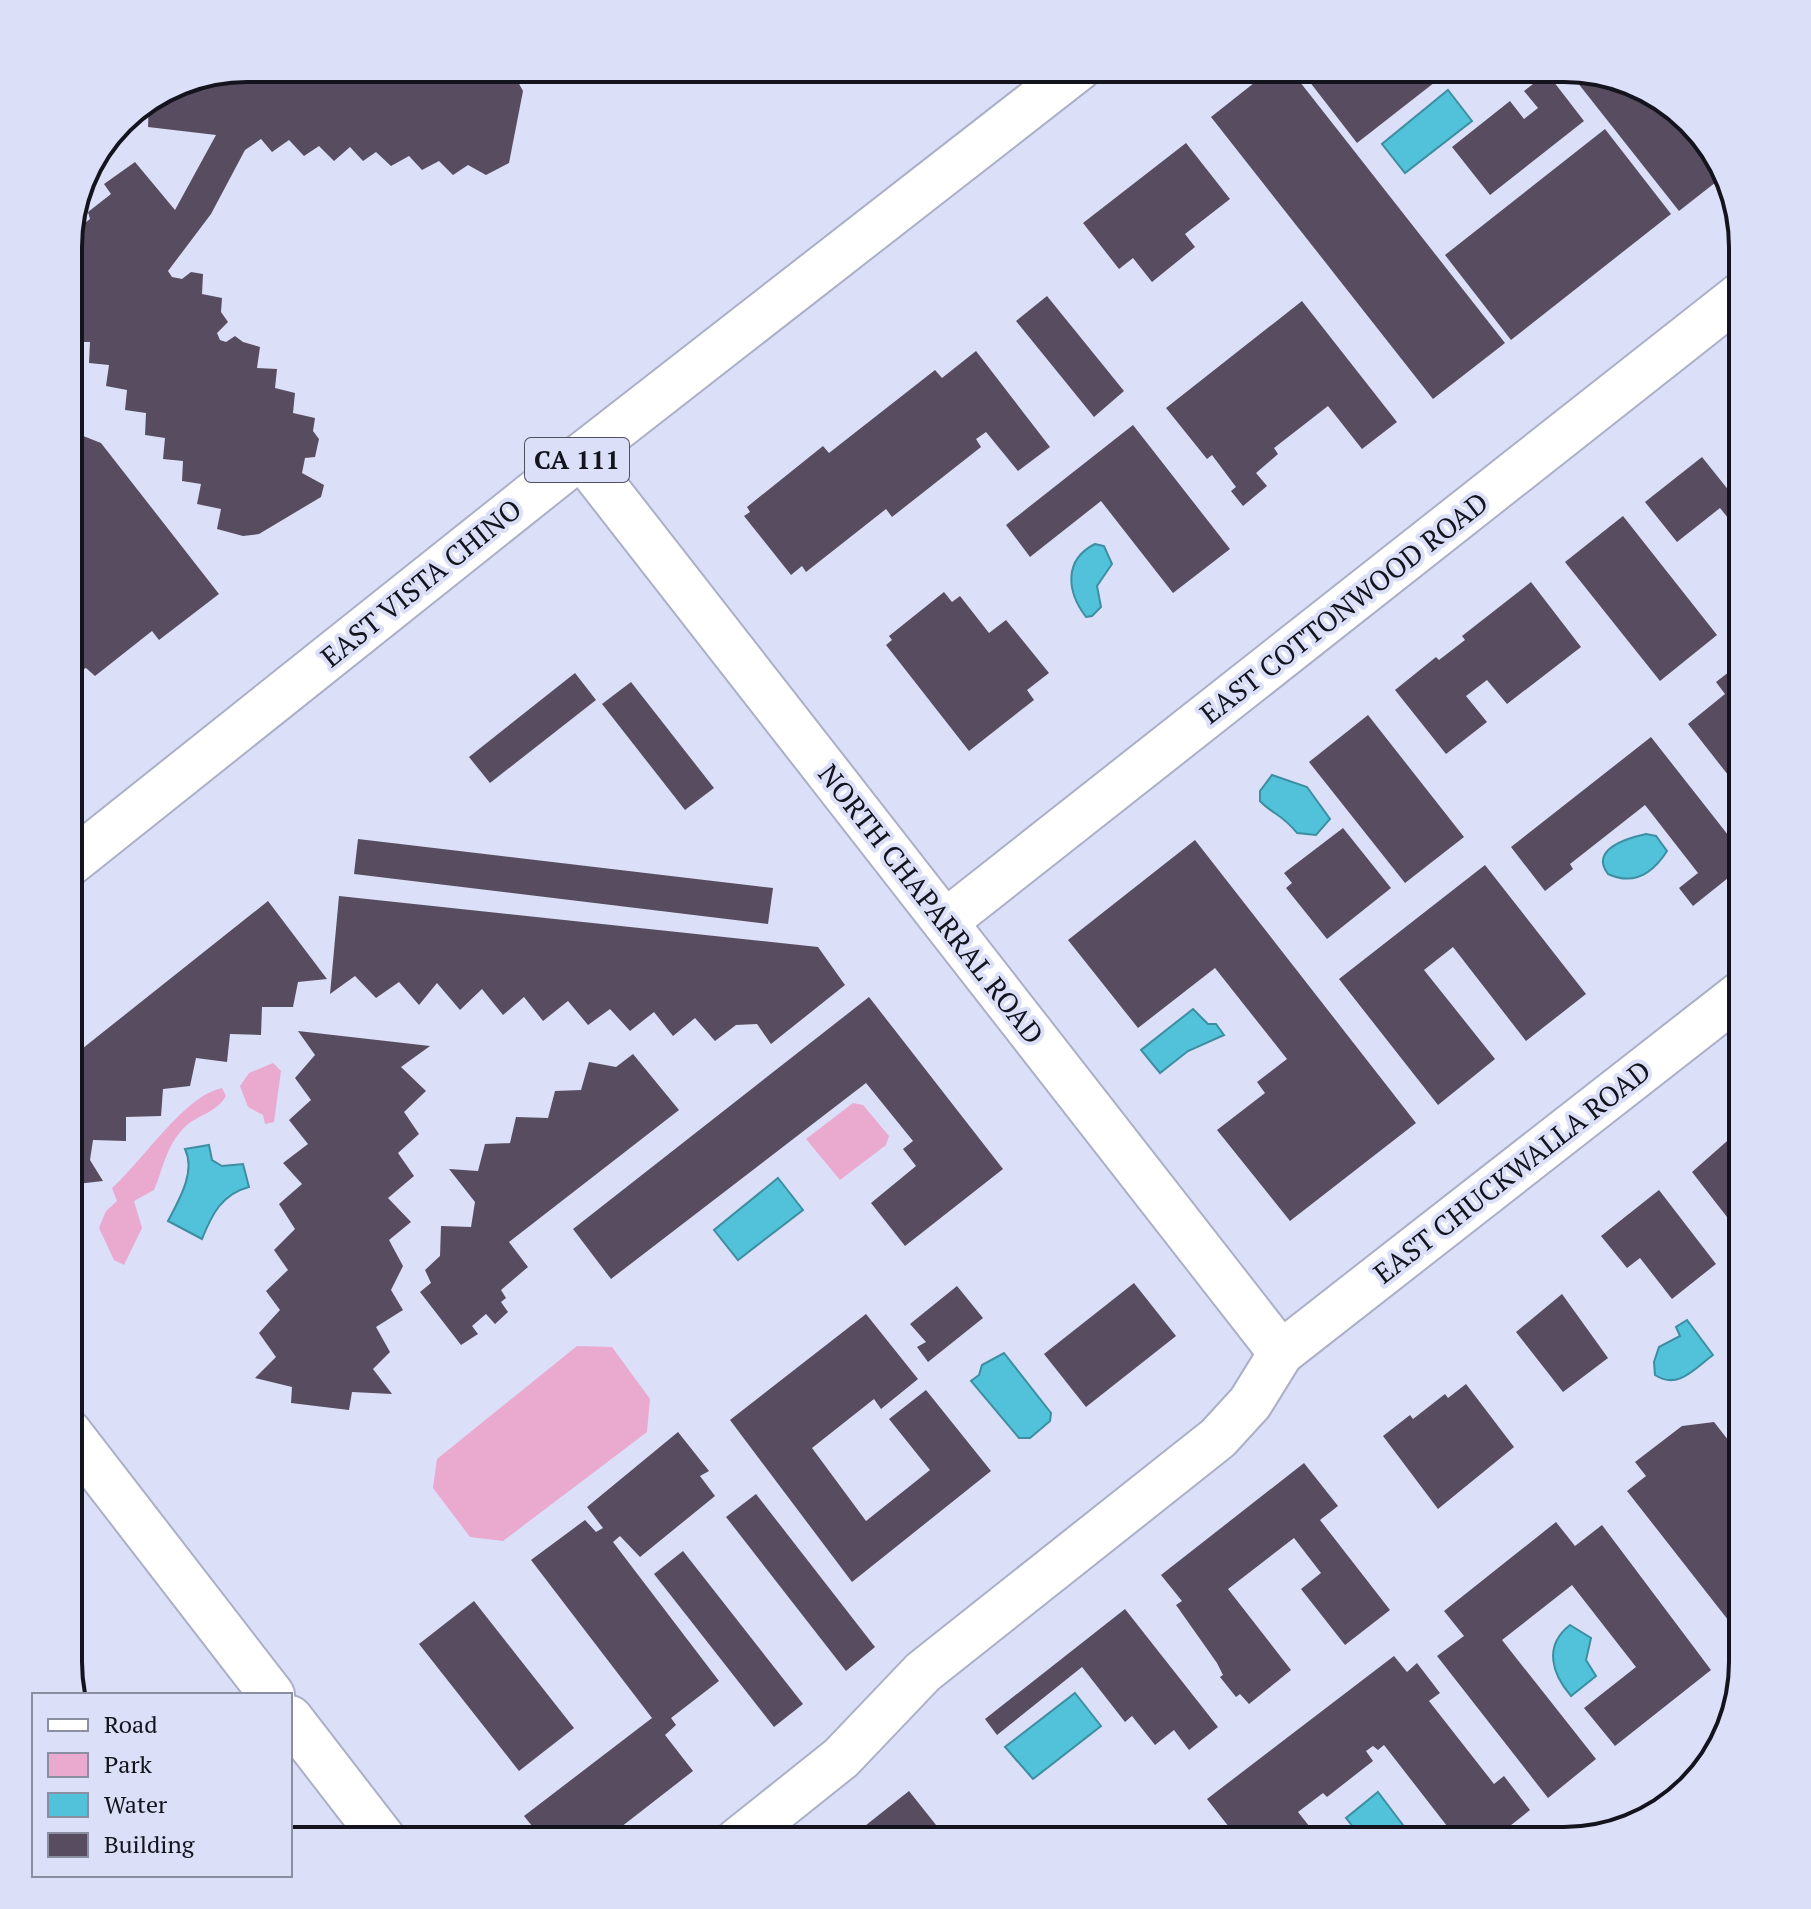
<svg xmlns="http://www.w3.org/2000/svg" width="1811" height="1909" viewBox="0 0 1811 1909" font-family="'PT Serif',serif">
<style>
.green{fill:#eaaad0}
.water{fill:#51c2d9;stroke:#3e8ea1;stroke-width:2}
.building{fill:#584d60}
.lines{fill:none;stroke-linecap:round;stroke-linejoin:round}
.street-casing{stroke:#abafc7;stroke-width:48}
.secondary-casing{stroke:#abafc7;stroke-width:48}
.primary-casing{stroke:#abafc7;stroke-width:48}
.street{stroke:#fff;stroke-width:44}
.secondary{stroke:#fff;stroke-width:44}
.primary{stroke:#fff;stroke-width:44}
.labels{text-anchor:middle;stroke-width:8;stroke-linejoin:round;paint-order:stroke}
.shield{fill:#dbdff8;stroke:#4f515f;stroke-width:2}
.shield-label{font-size:26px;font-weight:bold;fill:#13141d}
.street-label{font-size:28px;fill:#13141d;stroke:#dbdff8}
.rim{fill:none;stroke:#13141d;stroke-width:4}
</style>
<rect width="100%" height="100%" fill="#dbdff8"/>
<g class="green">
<polygon points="273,1063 281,1071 274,1122 265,1124 263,1115 248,1107 240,1086 249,1073"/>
<path d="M222,1088L226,1096C215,1115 195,1114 181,1131C166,1148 163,1169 154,1190L134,1201L142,1228L124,1265L114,1260L99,1228L106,1211L117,1201L112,1188C142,1162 184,1096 222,1088Z"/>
<polygon points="853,1103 863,1105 889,1136 886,1145 840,1180 806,1139"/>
<polygon points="577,1346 612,1347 650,1399 647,1432 503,1541 470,1537 433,1488 437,1459"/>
</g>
<g class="water">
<polygon points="1448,90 1472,121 1405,173 1382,144"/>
<path d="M1095,544L1104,546L1112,564L1097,586L1101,607L1092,616L1086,617C1067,592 1063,560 1095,544Z"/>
<path d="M1272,775L1307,787L1330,819L1316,835L1297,833C1282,814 1272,814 1260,801V791Z"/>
<path d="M1646,834L1656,836L1667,851C1653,873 1634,886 1608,874C1589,849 1628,838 1646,834Z"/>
<polygon points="1193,1009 1208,1024 1216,1024 1224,1035 1188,1051 1160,1073 1141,1050"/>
<path d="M209,1145L212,1160L222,1166L243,1164L249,1187C222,1194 212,1214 202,1239L168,1221C179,1200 196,1172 185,1149Z"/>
<polygon points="778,1178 803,1210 738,1260 714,1230"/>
<path d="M1687,1320L1713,1355C1694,1369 1678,1390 1655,1375L1654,1362L1659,1347L1680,1336L1676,1327Z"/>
<polygon points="1004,1353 1051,1413 1050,1421 1030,1438 1019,1438 971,1381 979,1375 982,1365"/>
<path d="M1570,1625L1591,1638L1586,1660L1596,1676L1571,1696C1552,1674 1543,1646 1570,1625Z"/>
<polygon points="1075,1693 1101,1726 1033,1779 1005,1747"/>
<polygon points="1378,1792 1415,1841 1364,1841 1346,1818"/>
</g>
<g class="building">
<polygon points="247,68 498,68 513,73 523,91 509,163 486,175 468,165 453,175 439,161 422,170 409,156 391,166 376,152 363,161 350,147 334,161 319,146 304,156 289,140 272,152 261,139 245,150 211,214 168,271 172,277 182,279 191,272 203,274 202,294 222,298 221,312 228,322 217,333 220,340 226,342 235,336 243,342 260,347 257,368 277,369 275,388 295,393 293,413 315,418 313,431 319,439 315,457 305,458 302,473 324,485 321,497 259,534 243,536 217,529 221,509 197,504 201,484 182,481 183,461 163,459 165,438 145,435 146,413 125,410 127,390 106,386 109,365 89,363 90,342 68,342 68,236 90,219 88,212 111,194 104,184 135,162 175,210 216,135 148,127 149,100 179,81"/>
<polygon points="1273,68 1289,68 1505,343 1433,399 1211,117"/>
<polygon points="1299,68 1453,68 1357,143"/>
<polygon points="1566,68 1643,86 1699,129 1725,175 1679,211"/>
<polygon points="1547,73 1584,121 1490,195 1452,147 1510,101 1524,119 1538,108 1524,91"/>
<polygon points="1605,129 1671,214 1511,340 1445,255"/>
<polygon points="1186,143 1230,199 1185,234 1195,247 1152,282 1133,258 1119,269 1083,223"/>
<polygon points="1047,296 1124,391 1094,417 1016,321"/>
<polygon points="1302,301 1397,422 1362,449 1328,406 1274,448 1278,454 1256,473 1267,486 1243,506 1231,491 1236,487 1212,455 1207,459 1166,408"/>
<polygon points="976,351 1050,447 1018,471 986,432 976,439 981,447 892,517 886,509 806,572 802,566 791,575 744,516 750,512 747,507 823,446 829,453 935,370 942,378"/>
<polygon points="1133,425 1230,549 1173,593 1101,501 1030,557 1006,525"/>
<polygon points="68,430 101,443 219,594 159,640 152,631 95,676 86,668 68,676"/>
<polygon points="1702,457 1742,507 1728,518 1720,508 1677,542 1645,502"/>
<polygon points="1623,516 1717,635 1660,681 1565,562"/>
<polygon points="1531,582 1581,647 1507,704 1487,680 1466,696 1487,722 1446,754 1395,690 1436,657 1439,660 1465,640 1462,636"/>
<polygon points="944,592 952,602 960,596 989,633 1006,620 1049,673 1027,690 1034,700 969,751 886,645 892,640 889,636"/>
<polygon points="1743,661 1743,794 1688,724 1725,694 1716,682"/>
<polygon points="575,673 596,700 490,783 469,757"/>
<polygon points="631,682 714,788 685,810 602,704"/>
<polygon points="1368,715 1464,837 1405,883 1309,762"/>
<polygon points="1651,737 1743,854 1743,866 1693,906 1679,888 1698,873 1645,805 1570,864 1573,869 1545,891 1511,847"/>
<polygon points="1343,828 1391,888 1327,939 1286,888 1292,883 1284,873"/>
<polygon points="358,839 773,888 768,924 354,874"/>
<polygon points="1195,840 1416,1123 1290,1221 1217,1130 1265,1093 1257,1082 1287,1059 1215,968 1138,1028 1068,940"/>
<polygon points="1485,865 1586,994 1526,1041 1453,947 1424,970 1495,1059 1438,1105 1339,979"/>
<polygon points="339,896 818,947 845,985 771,1044 757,1024 736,1025 715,1041 695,1018 673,1036 654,1012 630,1031 610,1009 588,1025 568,1001 543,1021 524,997 503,1015 482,989 460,1010 437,983 419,1005 399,982 376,998 355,976 330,994"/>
<polygon points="268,901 327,979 298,982 293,1007 262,1007 261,1035 230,1034 227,1062 196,1058 190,1086 163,1089 161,1116 126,1117 126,1141 93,1140 90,1160 103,1181 68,1185 68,1060"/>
<polygon points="869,997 1003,1169 905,1246 871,1203 916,1166 903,1149 913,1141 866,1083 611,1279 573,1229"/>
<polygon points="298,1031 430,1046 401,1067 426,1091 404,1112 419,1134 398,1153 414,1176 388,1198 411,1222 389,1240 403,1266 391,1290 403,1310 376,1327 390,1352 373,1369 392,1394 352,1392 349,1410 291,1403 292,1387 255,1378 276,1357 259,1333 280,1310 266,1291 288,1270 274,1250 295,1229 279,1204 302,1184 283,1163 308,1144 289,1120 311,1100 295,1078 315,1055"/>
<polygon points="633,1054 679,1110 509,1242 528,1267 501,1290 506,1298 501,1302 508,1312 495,1324 486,1314 472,1326 478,1334 461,1345 420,1292 431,1283 425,1270 440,1256 441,1226 471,1227 475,1202 449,1169 478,1171 485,1144 510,1143 516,1117 548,1118 555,1091 581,1090 589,1062 616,1067"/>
<polygon points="1743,1127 1743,1224 1740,1221 1734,1226 1692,1172"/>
<polygon points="1659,1190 1716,1264 1672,1299 1640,1258 1627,1268 1601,1236"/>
<polygon points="1134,1283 1176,1336 1086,1407 1044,1354"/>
<polygon points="957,1286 983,1318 928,1362 917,1347 926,1342 910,1324"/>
<polygon points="1562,1294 1608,1358 1563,1392 1516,1332"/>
<polygon points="866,1314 918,1379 881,1409 874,1399 812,1448 866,1521 930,1470 889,1419 926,1390 991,1471 852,1582 730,1420"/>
<polygon points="1466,1384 1514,1447 1438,1509 1383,1436 1410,1415 1413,1419 1445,1394 1448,1398"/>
<polygon points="1714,1422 1743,1459 1743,1639 1627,1491 1646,1476 1635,1462 1682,1426"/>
<polygon points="678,1432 709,1471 700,1476 715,1496 640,1557 620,1536 613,1542 719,1681 671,1718 676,1725 665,1735 693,1771 603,1841 544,1841 524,1816 652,1718 531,1560 585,1520 596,1532 603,1528 587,1507"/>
<polygon points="1304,1463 1338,1506 1320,1520 1390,1610 1345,1645 1301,1589 1321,1573 1294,1538 1228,1589 1291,1670 1249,1704 1240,1694 1236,1697 1220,1677 1223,1675 1217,1663 1176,1605 1182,1601 1161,1575"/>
<polygon points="756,1494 875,1647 846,1671 726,1517"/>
<polygon points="1556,1522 1575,1546 1602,1525 1711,1670 1615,1746 1584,1708 1636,1667 1572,1585 1502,1640 1596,1759 1548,1798 1437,1656 1464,1636 1444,1611"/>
<polygon points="683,1551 803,1704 774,1727 654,1574"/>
<polygon points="474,1601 574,1728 519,1771 419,1644"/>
<polygon points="1125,1609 1218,1727 1189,1750 1174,1730 1155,1745 1132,1716 1125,1722 1082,1667 997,1735 985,1719"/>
<polygon points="1394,1656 1407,1672 1417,1663 1440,1693 1429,1701 1494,1784 1504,1776 1530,1810 1491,1841 1447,1841 1440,1832 1447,1826 1384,1745 1378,1750 1373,1746 1366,1751 1373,1761 1327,1797 1323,1793 1298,1812 1321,1841 1240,1841 1207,1799"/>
<polygon points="909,1791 944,1835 937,1841 846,1841"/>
</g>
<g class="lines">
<defs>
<g id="street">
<polyline points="581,456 1281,1353"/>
<polyline points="945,922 1743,293"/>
<polyline points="737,1841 841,1758 923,1672 1218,1438 1250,1403 1281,1353 1743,992"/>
</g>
<g id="secondary">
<polyline points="68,1431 272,1695"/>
<polyline points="290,1718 385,1841"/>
</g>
<polyline id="primary" points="68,865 581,456 1079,68"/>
</defs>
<use href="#street" class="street-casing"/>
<use href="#secondary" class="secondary-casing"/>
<use href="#primary" class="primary-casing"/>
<use href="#street" class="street"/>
<use href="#secondary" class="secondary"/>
<use href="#primary" class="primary"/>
</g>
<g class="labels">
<rect class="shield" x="525" y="438" width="104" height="44" rx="6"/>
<g class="shield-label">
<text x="577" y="469">CA 111</text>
</g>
<g class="street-label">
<text transform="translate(421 583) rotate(-39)" y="10">EAST VISTA CHINO</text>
<text transform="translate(1344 608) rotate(-38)" y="10">EAST COTTONWOOD ROAD</text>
<text transform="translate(931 904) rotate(52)" y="10">NORTH CHAPARRAL ROAD</text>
<text transform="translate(1512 1172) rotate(-38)" y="10">EAST CHUCKWALLA ROAD</text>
</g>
</g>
<path d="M0 0H1811V1909H0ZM247 82H1564A165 165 0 0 1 1729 247V1662A165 165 0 0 1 1564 1827H247A165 165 0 0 1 82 1662V247A165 165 0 0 1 247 82Z" fill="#dbdff8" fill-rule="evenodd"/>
<path class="rim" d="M247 82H1564A165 165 0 0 1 1729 247V1662A165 165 0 0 1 1564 1827H247A165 165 0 0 1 82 1662V247A165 165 0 0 1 247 82Z"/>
<rect x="32" y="1693" width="260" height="184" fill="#dbdff8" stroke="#8b8ea0" stroke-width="2"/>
<rect x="48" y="1719" width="40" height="12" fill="#ffffff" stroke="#8b8ea0" stroke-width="2"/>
<text x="104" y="1733" font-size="24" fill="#13141d">Road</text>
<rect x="48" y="1753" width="40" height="24" fill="#eaaad0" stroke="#8b8ea0" stroke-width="2"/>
<text x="104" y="1773" font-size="24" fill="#13141d">Park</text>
<rect x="48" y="1793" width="40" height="24" fill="#51c2d9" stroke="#8b8ea0" stroke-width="2"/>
<text x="104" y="1813" font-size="24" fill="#13141d">Water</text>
<rect x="48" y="1833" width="40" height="24" fill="#584d60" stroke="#8b8ea0" stroke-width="2"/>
<text x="104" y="1853" font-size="24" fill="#13141d">Building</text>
</svg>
